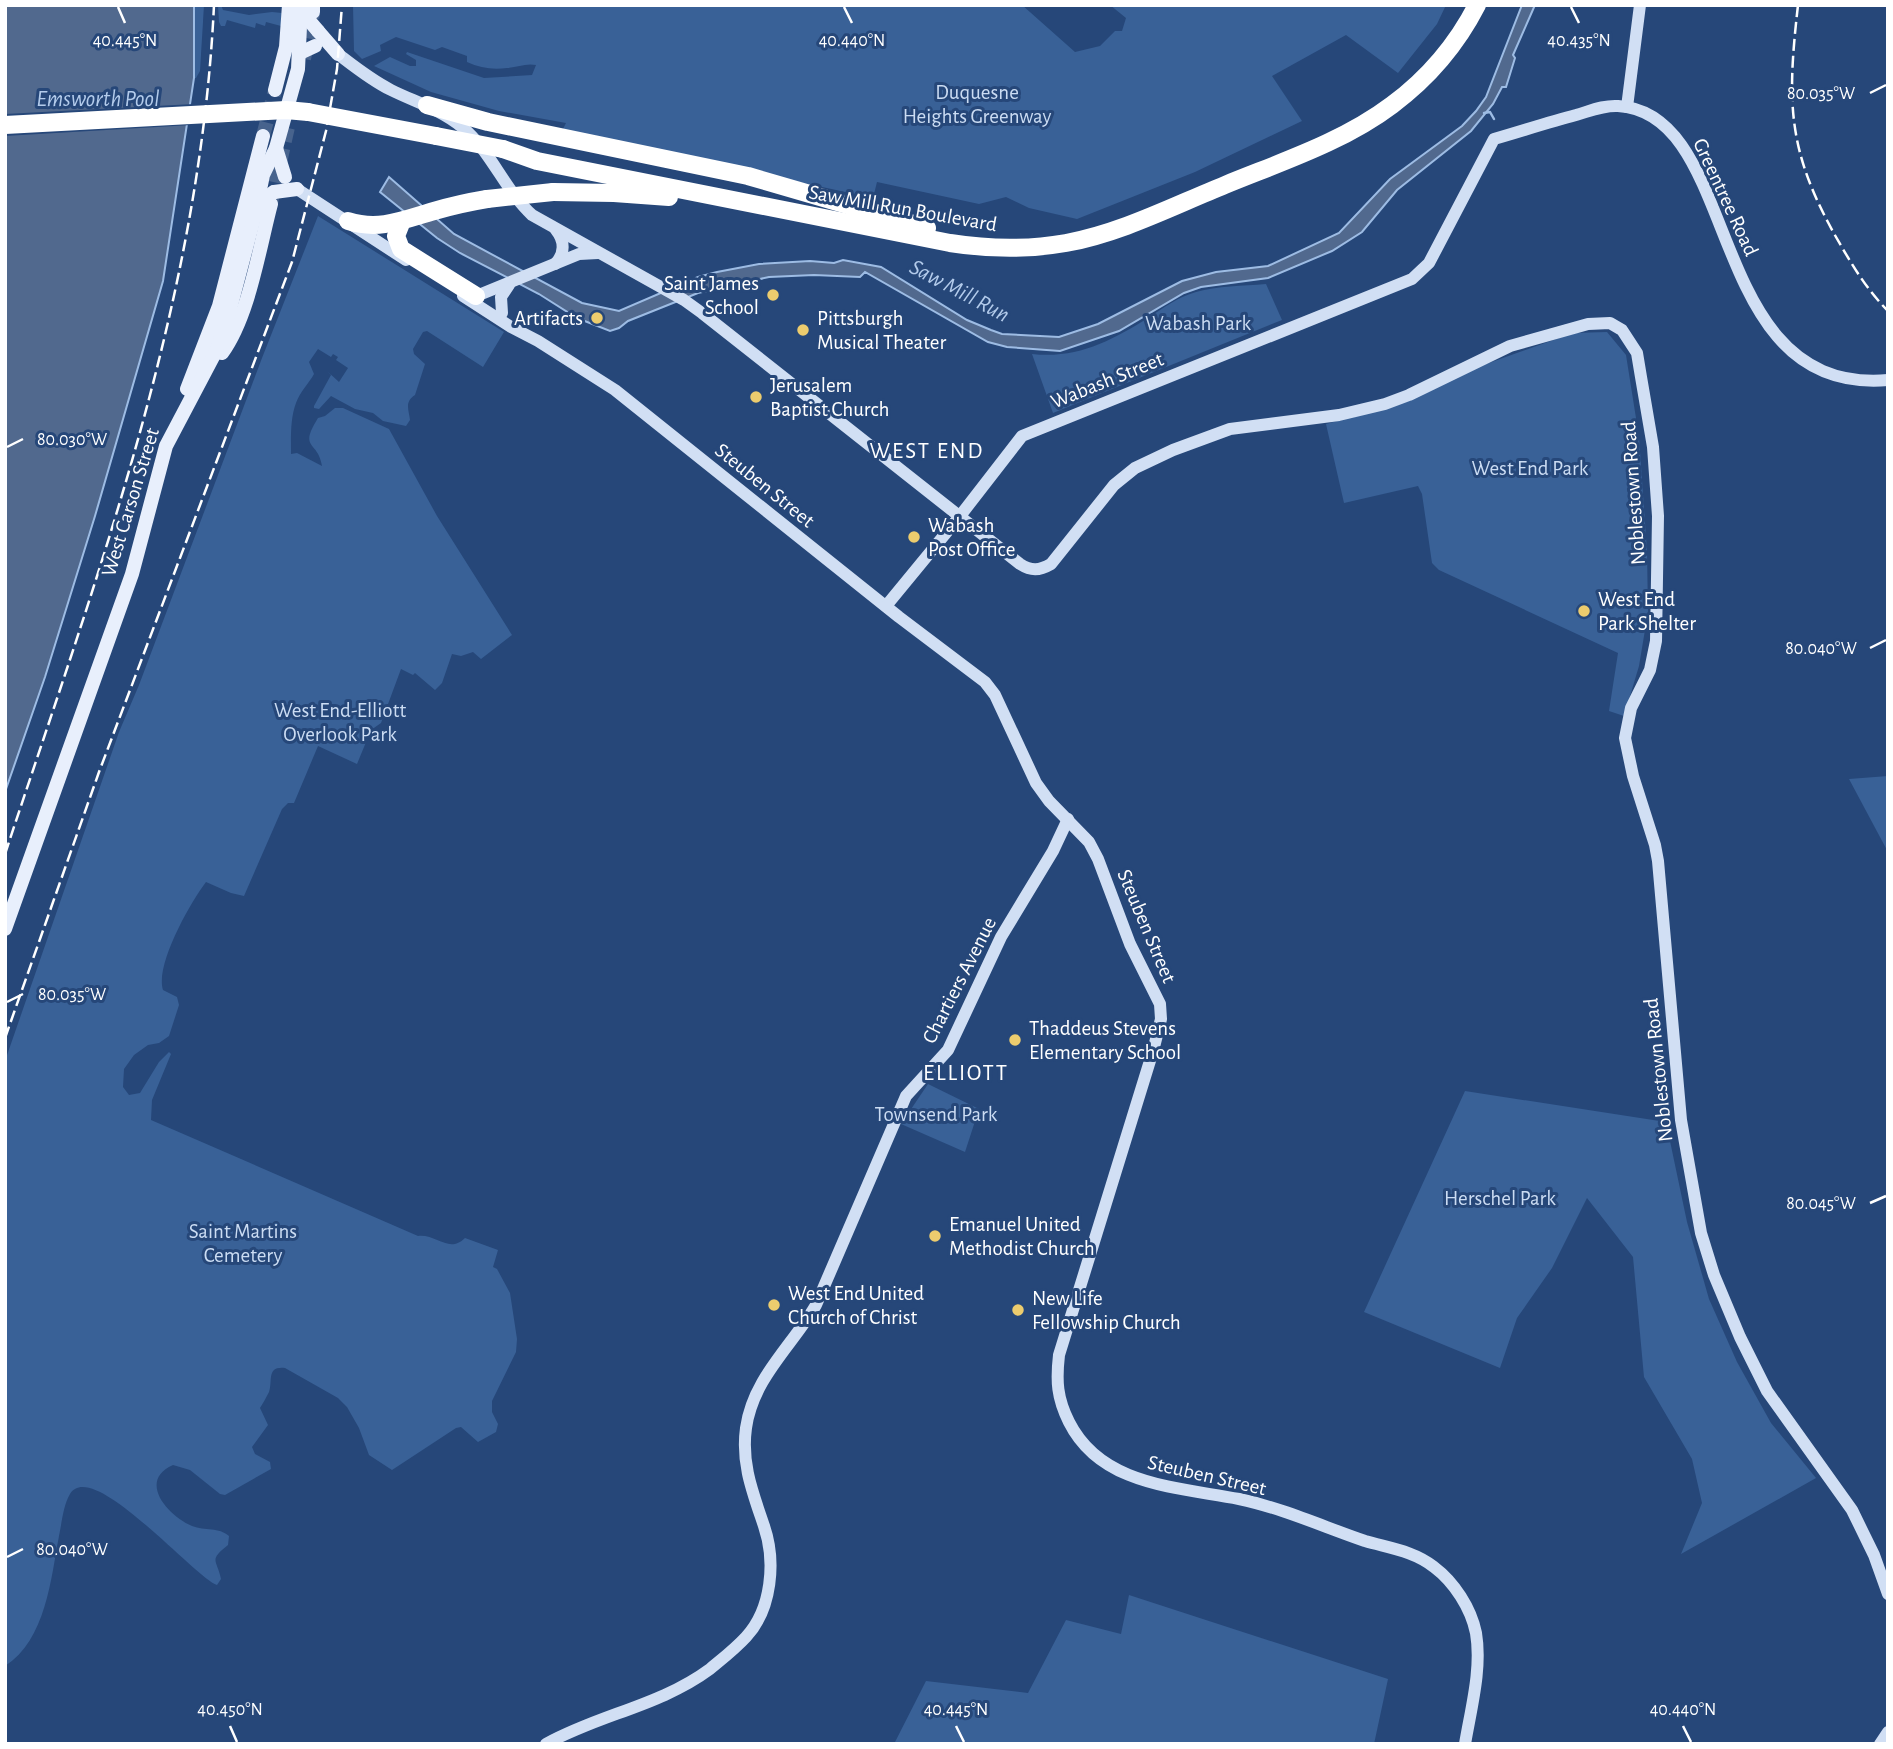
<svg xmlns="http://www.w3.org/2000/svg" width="1893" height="1749" viewBox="0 0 1893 1749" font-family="'Alegreya Sans',sans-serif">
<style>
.green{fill:#396197}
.water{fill:#51698e;stroke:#9dbce4;stroke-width:2}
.pier{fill:#264779}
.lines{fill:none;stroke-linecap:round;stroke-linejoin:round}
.stream{stroke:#9dbce4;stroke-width:2.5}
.primary-tunnel{stroke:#47638d;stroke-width:14;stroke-dasharray:14 7;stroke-linecap:butt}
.secondary{stroke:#d1dff4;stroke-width:12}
.primary{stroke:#e8effc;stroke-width:14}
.highway{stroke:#fff;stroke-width:18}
.rail{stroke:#fff;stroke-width:2.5;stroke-dasharray:12 5;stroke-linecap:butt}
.primary-bridge{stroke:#e8effc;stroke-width:14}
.highway-bridge{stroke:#fff;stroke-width:18}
.ticks{fill:none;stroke:#fff;stroke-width:2.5}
.poi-dot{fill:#eccc6e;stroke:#264779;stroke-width:2.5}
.labels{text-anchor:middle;stroke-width:6;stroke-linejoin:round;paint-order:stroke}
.park-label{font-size:21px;fill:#cbdcf3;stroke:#264779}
.street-label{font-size:21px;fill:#fff;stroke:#264779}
.poi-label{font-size:21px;fill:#fff;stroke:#264779;text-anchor:start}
.water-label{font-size:23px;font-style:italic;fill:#b3cbeb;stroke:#264779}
.neighbourhood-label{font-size:23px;letter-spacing:2px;fill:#fff;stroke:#264779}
.ticks-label{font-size:18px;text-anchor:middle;fill:#fff;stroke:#264779;stroke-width:6;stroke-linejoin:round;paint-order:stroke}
</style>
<rect width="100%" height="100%" fill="#264779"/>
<g class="green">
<polygon points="194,5 204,5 200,71 196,78 194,78"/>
<polygon points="218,5 221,5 223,10 249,15 272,12 282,13 281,26 266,22 265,26 256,23 255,28 227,20 225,26 221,26 219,22"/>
<path d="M353,5H1022L1075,52L1100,46L1115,31H1122L1126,18L1110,5H1446L1437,24L1398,73L1346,35L1272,76L1302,121L1195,172L1077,219L1029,208L1006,197L979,204L877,182L873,198L562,131L566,123L499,111L431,92L374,66L390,57L410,66H416V60L406,54L407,52L484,78L532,75L536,65C526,63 518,67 507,68C493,70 480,68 467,62V56L442,47L435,50L396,37L380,45L381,51L362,59L354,51Z"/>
<path d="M318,216L504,332L483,367L427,331L423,332L413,349L414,354L425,364L415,395C404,402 409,410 410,420L406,426L383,421L373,413L355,409L331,396L319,409L314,408V406L331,375L327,371L339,382L348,368L336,360L338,357L333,354L331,357L318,349L309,362L314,374C309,383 300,392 296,403C290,419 291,438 291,454L297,453L322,466C318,440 298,450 318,418L325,416L335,408H343L389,429L437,516L512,635L481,659L473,652L461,656L452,654L442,683L435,690L415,673L413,675L401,669L381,723L371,730L357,764L318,746L294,803H288L282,809L244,896L231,893L206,882C190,903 155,965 163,990L177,997L179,1005L169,1036L159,1043L148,1045L134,1055L124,1069L123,1087L129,1095L140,1093L159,1062L169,1052L171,1054L152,1100L151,1120L418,1236C437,1234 449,1254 465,1238L498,1250L493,1267L497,1269L510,1293L517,1339L516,1352L492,1401V1412L498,1424L496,1432L478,1442L461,1427L456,1428L392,1470L369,1455L359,1428L347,1407L338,1398L285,1368C266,1366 273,1381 269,1392C266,1398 263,1403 260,1408L268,1425L252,1447L255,1454L270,1462L271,1469L225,1495L220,1494L190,1470L173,1465C137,1481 168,1516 192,1526C205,1531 219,1527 229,1536L228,1545C208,1561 217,1559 221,1579L217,1585C195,1578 92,1457 70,1494C63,1506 62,1522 59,1536C51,1578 46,1640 5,1666V1061L119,732L139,685L262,358Z"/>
<path d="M1266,284L1282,320L1053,413L1032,354C1077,359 1111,341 1148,318C1163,308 1178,297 1196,292C1217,286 1243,286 1266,284Z"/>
<polygon points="1607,332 1626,355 1639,437 1647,551 1648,612 1639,666 1624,716 1609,711 1618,653 1439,570 1432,563 1422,494 1418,486 1344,503 1326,424 1385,408 1486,364 1573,333"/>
<polygon points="1888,776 1888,852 1849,779"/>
<polygon points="928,1084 979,1109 965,1152 901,1124"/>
<polygon points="1465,1091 1666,1122 1687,1222 1709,1299 1737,1362 1771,1423 1816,1478 1681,1554 1702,1503 1692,1459 1644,1377 1633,1257 1587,1198 1552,1268 1517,1318 1500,1368 1364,1312"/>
<polygon points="1129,1595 1388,1679 1374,1744 894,1744 926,1681 1028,1693 1066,1620 1121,1634"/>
</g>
<g class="water">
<polygon points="5,5 194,5 194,78 163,281 95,516 45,677 5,792"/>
<polygon points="1522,5 1535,5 1513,55 1515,58 1506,87 1502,87 1493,104 1471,131 1397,190 1362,232 1332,251 1268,278 1201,287 1184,293 1119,331 1060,351 1007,347 988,342 865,272 860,277 814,275 769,277 698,293 628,321 619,328 610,331 577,318 539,294 460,253 437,238 380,192 389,177 454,234 582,303 619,311 698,277 717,272 759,264 810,261 834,263 843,260 881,267 967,320 991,330 1002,334 1059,337 1098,324 1182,281 1216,272 1268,266 1339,233 1390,179 1462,126 1476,111 1486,97"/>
</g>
<polygon class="pier" points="194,104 191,125 5,136 5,114"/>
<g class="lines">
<polyline class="stream" points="1484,113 1490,112 1494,119"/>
<g class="primary-tunnel">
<polyline points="304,59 313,14"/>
<polyline points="263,136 275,90"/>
<polyline points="271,203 288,127"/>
</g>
<g class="secondary">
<path d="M338,54C355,67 371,80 391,90C415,102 440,109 462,127C491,151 504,189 532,215L684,300L702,313L1020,564C1031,571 1039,571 1051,564L1114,485L1135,468L1173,450L1230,429L1339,415L1385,404L1409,395L1510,346L1588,324L1610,323L1622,330L1637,353L1641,377L1653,447L1658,516L1656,641L1650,670L1631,708L1625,738L1633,776L1655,845L1658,861L1681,1120L1701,1233L1714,1275L1740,1337L1767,1391L1852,1510L1874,1555L1888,1594"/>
<polyline points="1627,107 1640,5"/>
<polyline points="297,189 406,260"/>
<path d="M555,264C565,254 565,241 556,230"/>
<path d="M463,296L511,327L538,341L615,390L899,617L985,682L995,695L1036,783L1049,801L1089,842L1098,859L1130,944L1160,1004L1161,1019L1153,1051L1059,1355C1056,1381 1057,1398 1069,1422C1101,1486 1177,1487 1239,1499C1282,1508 1324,1527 1365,1541C1389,1548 1414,1551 1434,1567C1454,1582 1471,1608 1476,1633C1482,1669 1471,1708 1465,1744"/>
<polyline points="469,299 579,254 598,253"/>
<polyline points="502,313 501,297 509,285"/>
<path d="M886,606L960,516L1022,436L1412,279L1429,263L1494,139C1522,131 1549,122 1576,115C1590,111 1604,105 1618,106C1744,113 1702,396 1888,380"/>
<path d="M546,1744C600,1714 660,1706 710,1669C722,1659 735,1649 746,1637C772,1609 776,1561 764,1526C753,1493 741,1464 746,1428C753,1378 792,1346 816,1305L906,1096L948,1050L1001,937L1053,851L1068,819"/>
<polyline points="1880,1744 1888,1732"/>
</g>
<g class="primary">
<polyline points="313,5 313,12"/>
<polyline points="318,31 338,54"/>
<polyline points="275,90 286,47 289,5"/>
<polyline points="274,192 297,189"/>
<path d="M222,353C249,316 259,249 271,204"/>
<polyline points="187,389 219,306 263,136"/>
<polyline points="5,929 132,574 166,446 215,353 226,324 255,214 263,175 276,148 298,69 301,5"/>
</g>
<g class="highway">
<polyline points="427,105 488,122 748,176 927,228"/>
<polyline points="308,112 436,136"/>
<path d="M503,149L537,161L950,243C988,249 1027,250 1066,243C1121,233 1173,206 1225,185C1281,162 1343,142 1392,105C1427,79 1457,44 1477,5"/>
<polyline points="553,192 614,193 669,197"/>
<path d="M348,221C379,231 403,220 434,211C451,206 469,202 487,199"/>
<polyline points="402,221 396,236 401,249 476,296"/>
</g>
<g class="rail">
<path d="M1798,5C1787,102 1787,150 1836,237C1851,263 1866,289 1888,311"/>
<path d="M5,854C97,576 200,302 214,5"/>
<polyline points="5,1038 99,772 292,262 326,131 337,69 342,5"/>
</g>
<g class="primary-bridge">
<polyline points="302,5 307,18 318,31"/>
<polyline points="300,53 315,46"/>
<polyline points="276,148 285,177"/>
<polyline points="255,214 263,200 274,192"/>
</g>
<g class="highway-bridge">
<polyline points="5,125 286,110 308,112"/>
<polyline points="436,136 503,149"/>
<polyline points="487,199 553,192"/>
</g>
</g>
<path class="ticks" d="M118,7L125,23M844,7L852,23M1571,7L1579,23M1870,93L1886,85M7,447L23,439M1870,648L1886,640M7,1002L23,994M1870,1203L1886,1196M7,1557L23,1549M230,1726L237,1742M956,1726L964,1742M1683,1726L1691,1742"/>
<g class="poi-dot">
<circle cx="773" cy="295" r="7"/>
<circle cx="597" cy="318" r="7"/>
<circle cx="803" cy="330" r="7"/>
<circle cx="756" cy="397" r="7"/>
<circle cx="914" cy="537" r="7"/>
<circle cx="1584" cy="611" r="7"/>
<circle cx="1015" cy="1040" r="7"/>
<circle cx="935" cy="1236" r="7"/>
<circle cx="774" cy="1305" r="7"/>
<circle cx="1018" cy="1310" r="7"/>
</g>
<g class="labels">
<g class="park-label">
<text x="977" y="99">Duquesne<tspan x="977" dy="24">Heights Greenway</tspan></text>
<text x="1198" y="330">Wabash Park</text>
<text x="1530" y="475">West End Park</text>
<text x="340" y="717">West End-Elliott<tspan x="340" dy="24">Overlook Park</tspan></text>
<text x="936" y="1121">Townsend Park</text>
<text x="1500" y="1205">Herschel Park</text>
<text x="243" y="1238">Saint Martins<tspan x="243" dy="24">Cemetery</tspan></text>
</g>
<g class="street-label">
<text transform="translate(1726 197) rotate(65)" y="7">Greentree Road</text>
<text transform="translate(903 208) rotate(10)" y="7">Saw Mill Run Boulevard</text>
<text transform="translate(1107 380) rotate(-22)" y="7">Wabash Street</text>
<text transform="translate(765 485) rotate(39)" y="7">Steuben Street</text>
<text transform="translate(1633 493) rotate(-94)" y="7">Noblestown Road</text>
<text transform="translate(130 502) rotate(-73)" y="7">West Carson Street</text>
<text transform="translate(1147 926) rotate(67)" y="7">Steuben Street</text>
<text transform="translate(959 980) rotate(-63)" y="7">Chartiers Avenue</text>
<text transform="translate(1658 1070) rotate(-96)" y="7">Noblestown Road</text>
<text transform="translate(1207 1475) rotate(13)" y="7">Steuben Street</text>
</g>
<g class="poi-label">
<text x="759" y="290" text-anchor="end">Saint James<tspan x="759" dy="24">School</tspan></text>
<text x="583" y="325" text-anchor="end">Artifacts</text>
<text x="817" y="325">Pittsburgh<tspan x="817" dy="24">Musical Theater</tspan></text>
<text x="770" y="392">Jerusalem<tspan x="770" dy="24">Baptist Church</tspan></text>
<text x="928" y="532">Wabash<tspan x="928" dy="24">Post Office</tspan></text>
<text x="1598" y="606">West End<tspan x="1598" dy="24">Park Shelter</tspan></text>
<text x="1029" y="1035">Thaddeus Stevens<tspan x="1029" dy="24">Elementary School</tspan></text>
<text x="949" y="1231">Emanuel United<tspan x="949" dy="24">Methodist Church</tspan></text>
<text x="788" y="1300">West End United<tspan x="788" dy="24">Church of Christ</tspan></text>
<text x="1032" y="1305">New Life<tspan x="1032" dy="24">Fellowship Church</tspan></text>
</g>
<g class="water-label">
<text x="98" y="106">Emsworth Pool</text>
<text transform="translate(960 290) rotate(28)" y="8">Saw Mill Run</text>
</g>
<g class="neighbourhood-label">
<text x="927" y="458">WEST END</text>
<text x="966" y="1080">ELLIOTT</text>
</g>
</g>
<g class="ticks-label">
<text x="1579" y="46">40.435°N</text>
<text x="125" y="46">40.445°N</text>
<text x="852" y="46">40.440°N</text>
<text x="1821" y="99">80.035°W</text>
<text x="72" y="445">80.030°W</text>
<text x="1821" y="654">80.040°W</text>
<text x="72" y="1000">80.035°W</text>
<text x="1821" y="1209">80.045°W</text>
<text x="72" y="1555">80.040°W</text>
<text x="230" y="1715">40.450°N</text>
<text x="956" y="1715">40.445°N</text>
<text x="1683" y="1715">40.440°N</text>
</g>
<rect width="1893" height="1749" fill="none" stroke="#ffffff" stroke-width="14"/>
</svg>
